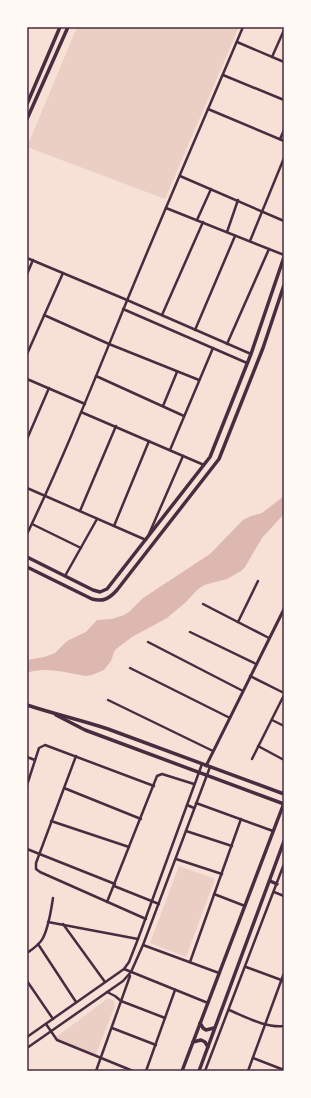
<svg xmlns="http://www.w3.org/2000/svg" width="311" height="1098" viewBox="0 0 311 1098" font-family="'Open Sans',sans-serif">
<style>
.green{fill:#ebcfc5}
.water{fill:#dcb8b0}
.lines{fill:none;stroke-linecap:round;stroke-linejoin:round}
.minor{stroke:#4a2c40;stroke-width:2.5}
.tertiary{stroke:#4a2c40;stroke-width:3}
.secondary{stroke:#4a2c40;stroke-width:3.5}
.neatline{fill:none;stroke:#4a2c40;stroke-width:1.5}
</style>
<rect width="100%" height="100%" fill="#f7e1d7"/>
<g class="green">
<polygon points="77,27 239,27 165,199 27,147"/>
<polygon points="179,866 215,879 186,957 150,943"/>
<polygon points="107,999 111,999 114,1001 115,1006 96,1054 55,1038"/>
</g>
<path class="water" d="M284,496V514L262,538L245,567L241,571L227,579L204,585L197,590L186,602L167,618L132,637L116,649L114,652L111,661L104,670L92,675L86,676C68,673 44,666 27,673V660L44,657L55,653L67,641L86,632L97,620L112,619L124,615L130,611L143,598L210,554L243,520L251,516L262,513Z"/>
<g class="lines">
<g class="minor">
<polyline points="237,42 284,62"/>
<polyline points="272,57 284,30"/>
<polyline points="223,75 284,100"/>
<polyline points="208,109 284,141"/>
<polyline points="280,139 284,130"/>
<polyline points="180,176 284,221"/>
<polyline points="166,208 284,255"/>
<polyline points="197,220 211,189"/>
<polyline points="227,232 238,200"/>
<polyline points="250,241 284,158"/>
<polyline points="27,258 127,300 251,354"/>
<polyline points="27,274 33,260"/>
<polyline points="123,309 247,363"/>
<polyline points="44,315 109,344 199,380"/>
<polyline points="162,315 203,222"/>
<polyline points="195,330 235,236"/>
<polyline points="227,344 269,249"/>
<polyline points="27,354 63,273"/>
<polyline points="96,376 184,416"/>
<polyline points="27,379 85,404"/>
<polyline points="163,406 177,372"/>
<polyline points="81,412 204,465"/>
<polyline points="27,439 49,388"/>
<polyline points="170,450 213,348"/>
<polyline points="27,488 146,540"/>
<polyline points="80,511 116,426"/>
<polyline points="32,524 81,548"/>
<polyline points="114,526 149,441"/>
<path d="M27,534C63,459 94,381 126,303C164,211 204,119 243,27"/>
<polyline points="149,534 183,456"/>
<polyline points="65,576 97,519"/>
<polyline points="203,604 269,638"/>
<polyline points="238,622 258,581"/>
<polyline points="190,632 256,664"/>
<polyline points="148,642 243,691"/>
<polyline points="130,668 230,718"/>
<polyline points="250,676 284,693"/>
<polyline points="108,700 213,751"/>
<polyline points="272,720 284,726"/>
<polyline points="258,746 284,760"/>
<polyline points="76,756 36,863 36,869 40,872 146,919"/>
<polyline points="27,757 35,760"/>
<polyline points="252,759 284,695"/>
<polyline points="27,785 39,748 45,745 154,786"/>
<polyline points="64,788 141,819"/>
<polyline points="196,803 273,831"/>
<polyline points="187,805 194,808"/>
<polyline points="51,821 129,847"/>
<polyline points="186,831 232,846"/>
<polyline points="27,849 115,884"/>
<polyline points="176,859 222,874"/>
<polyline points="114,886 159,904"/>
<polyline points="274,892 284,896"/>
<polyline points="214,894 245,906"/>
<polyline points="107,902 157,776 162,774 194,784"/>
<polyline points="48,922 138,939"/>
<polyline points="63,924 105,982"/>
<polyline points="38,944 76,1002"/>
<polyline points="143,945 219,973"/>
<path d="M27,953C33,949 40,944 43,938C49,926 51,911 53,898"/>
<polyline points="190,962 241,819"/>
<polyline points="246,967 284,981"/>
<polyline points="124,969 208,1003"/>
<polyline points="27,981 53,1019"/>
<polyline points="107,992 115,996 121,1001 165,1018"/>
<path d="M229,1010C246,1017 265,1028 284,1026"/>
<polyline points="46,1024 57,1040 133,1071"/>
<polyline points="112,1028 156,1045"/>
<polyline points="27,1037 124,969 129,962 138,939 202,764"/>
<polyline points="27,1048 123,981 131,972 143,945 210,767"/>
<polyline points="253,1058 284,1070"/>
<polyline points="96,1071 130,976"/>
<polyline points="146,1071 175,990"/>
<polyline points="205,1071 284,864"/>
<polyline points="248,1071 284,973"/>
</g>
<polyline class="tertiary" points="206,766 284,609"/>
<g class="secondary">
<polyline points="27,104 60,27"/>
<polyline points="27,119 68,27"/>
<polyline points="27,557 93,590 100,592 107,589 210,457 251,354 284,257"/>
<path d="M27,567L92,599C103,602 109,599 117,590L219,459L263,348L284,285"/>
<path d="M27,705C54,714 81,720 108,729L284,794"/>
<polyline points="56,715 85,730 284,804"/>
<polyline points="270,881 277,884"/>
<polyline points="200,1023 203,1028 206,1030 214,1028"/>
<polyline points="193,1042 201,1040 205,1042 208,1047"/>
<polyline points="182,1071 284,803"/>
<polyline points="199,1071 284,841"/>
</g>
</g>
<rect width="311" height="1098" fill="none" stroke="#fffaf5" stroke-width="56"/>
<rect x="28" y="28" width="255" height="1042" class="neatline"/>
</svg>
